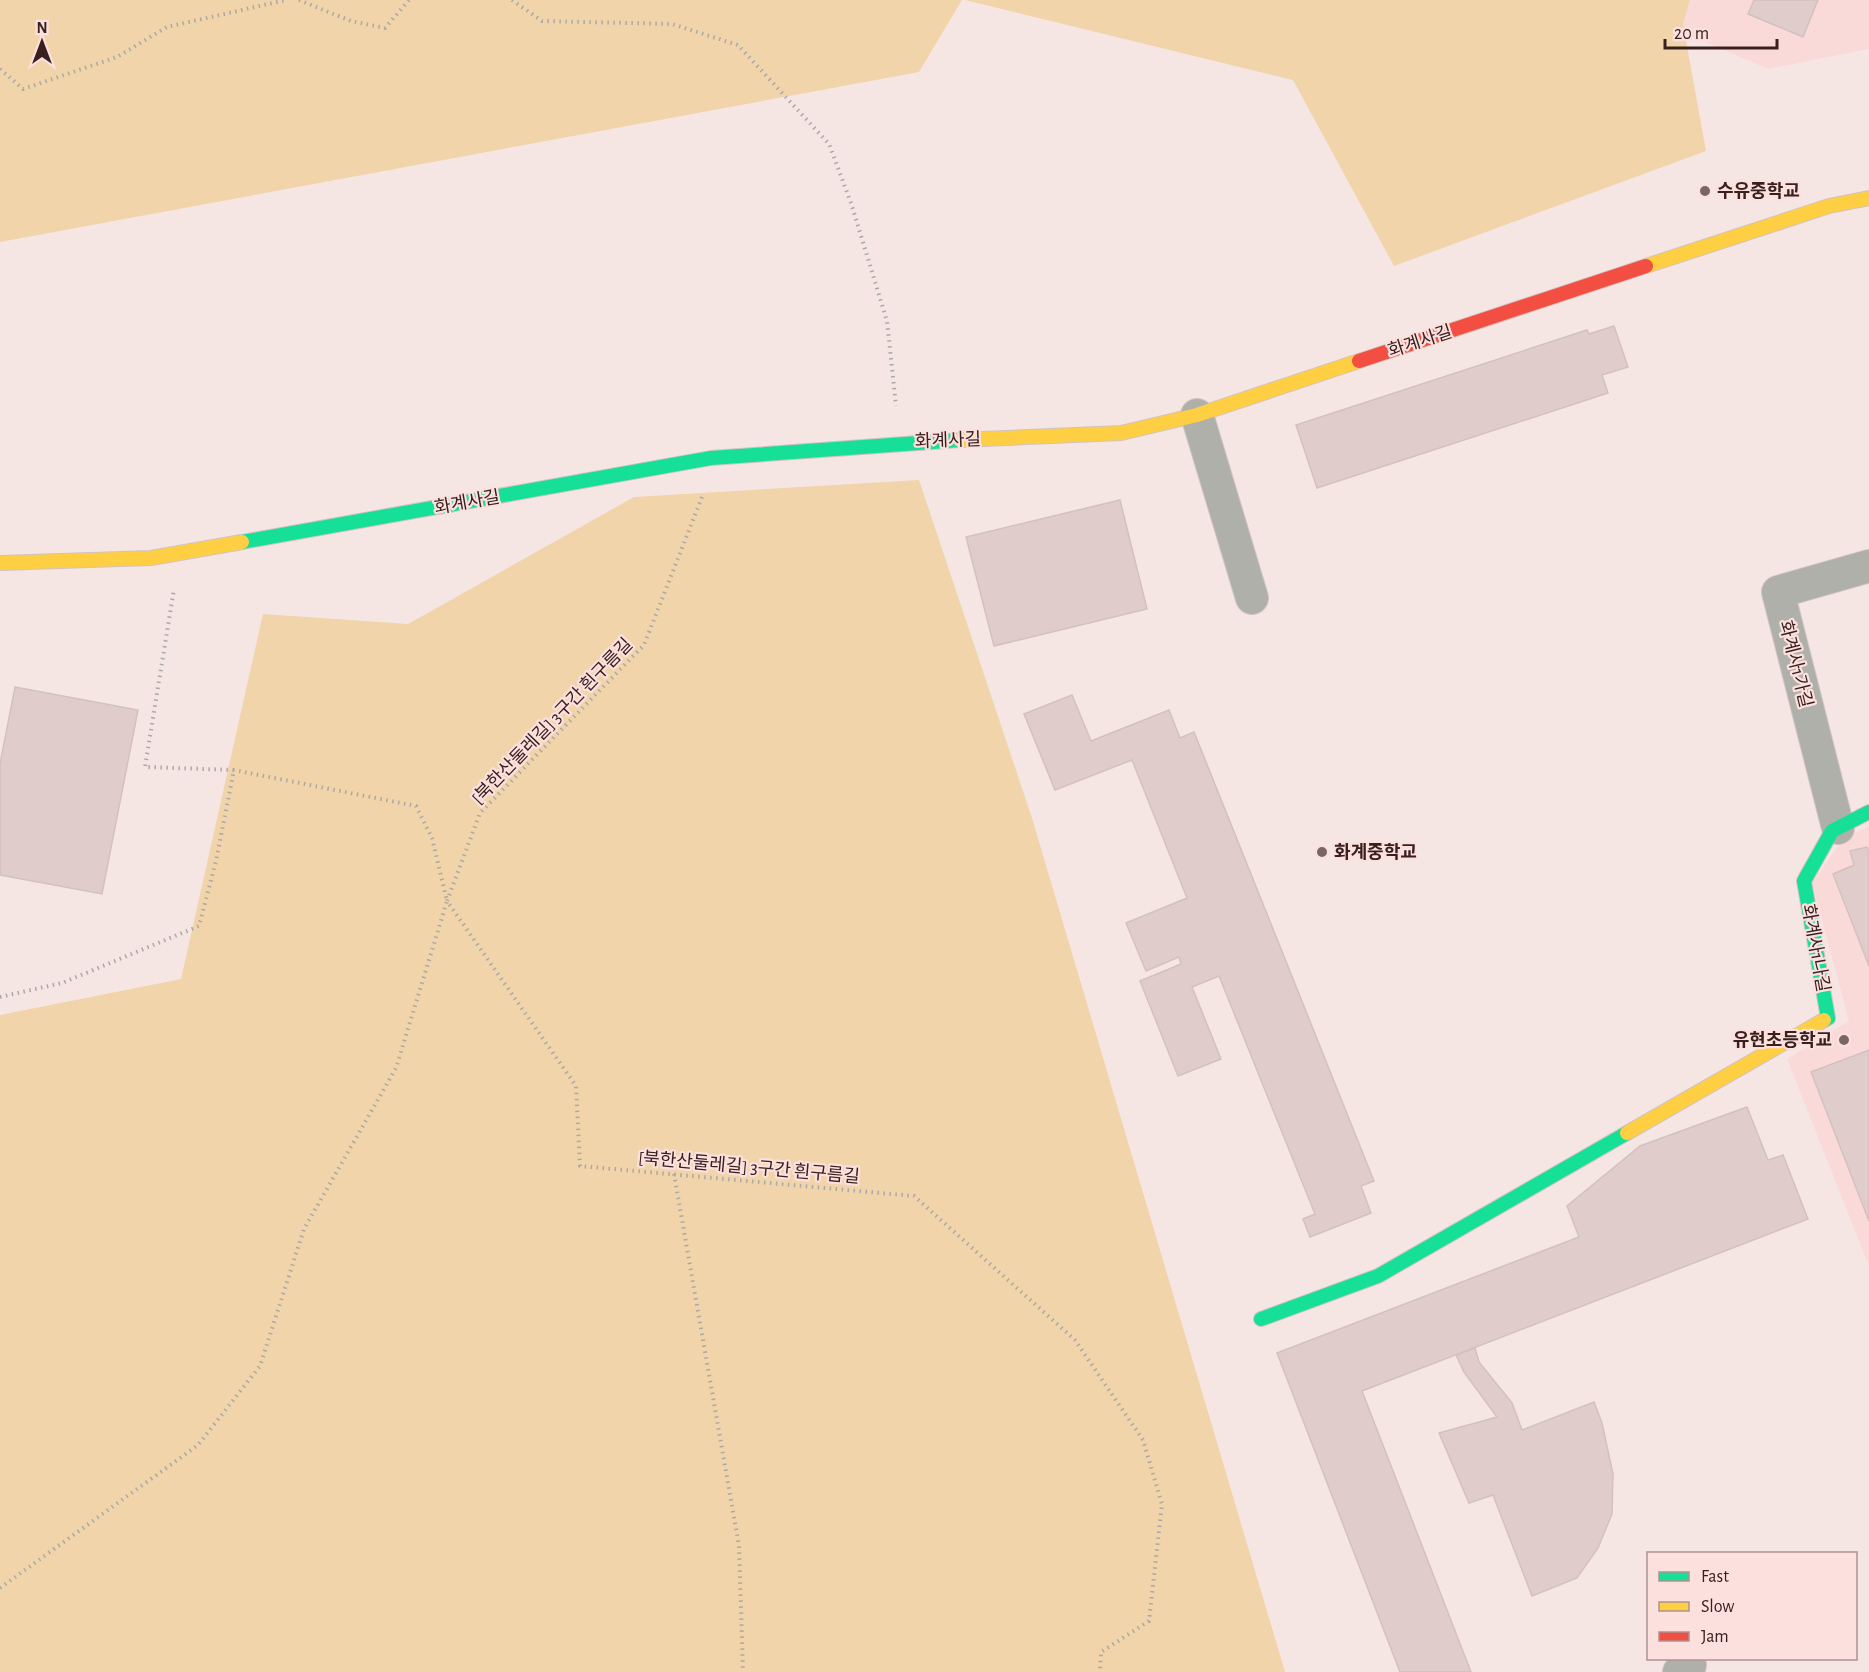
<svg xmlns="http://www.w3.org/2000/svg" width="1869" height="1672" viewBox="0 0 1869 1672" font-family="'Alegreya Sans','Noto Sans KR',sans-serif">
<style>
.built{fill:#fadad8}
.green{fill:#f2d4ab}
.building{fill:#e0cccb;stroke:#d3c1bf;stroke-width:1.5}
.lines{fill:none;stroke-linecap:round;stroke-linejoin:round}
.street-casing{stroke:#d1c3c2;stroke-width:34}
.fast-casing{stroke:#d1c3c2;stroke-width:16}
.slow-casing{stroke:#d1c3c2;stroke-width:16}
.jam-casing{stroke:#d1c3c2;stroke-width:16}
.path{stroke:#aba9a4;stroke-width:4;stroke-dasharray:1.5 4.5;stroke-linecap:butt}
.street{stroke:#aeb0a9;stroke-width:32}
.fast{stroke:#16e098;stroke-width:14}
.slow{stroke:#ffcf43;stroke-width:14}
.jam{stroke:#f24e42;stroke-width:14}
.poi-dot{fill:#7a6564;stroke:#fbe0de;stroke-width:2}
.labels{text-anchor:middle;stroke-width:4.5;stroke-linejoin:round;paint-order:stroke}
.poi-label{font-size:18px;font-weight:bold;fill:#38201f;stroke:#fbe0de;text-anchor:start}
.street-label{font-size:18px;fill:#38201f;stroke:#fbe0de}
</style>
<rect width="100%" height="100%" fill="#f5e6e4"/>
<g class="built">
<polygon points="1664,0 1869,0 1869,49 1768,69 1659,22"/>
<polygon points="1869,826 1869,1266 1787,1059 1849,1021 1812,883 1843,839"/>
</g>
<g class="green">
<polygon points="0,0 962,0 919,72 0,242"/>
<polygon points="965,0 1690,0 1683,24 1706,151 1394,266 1293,80"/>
<polygon points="919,480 1032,818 1285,1672 0,1672 0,1015 181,979 263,614 408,624 634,497"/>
</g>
<g class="building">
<polygon points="1754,0 1818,0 1803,37 1748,14"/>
<polygon points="1614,326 1628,367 1602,375 1608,393 1317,488 1296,425 1587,330 1589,334"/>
<polygon points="1120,500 1147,609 994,646 966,537"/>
<polygon points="15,687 138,710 102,894 0,875 0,764"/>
<polygon points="1072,695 1091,741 1169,710 1180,738 1194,732 1374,1181 1361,1186 1371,1213 1310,1237 1303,1219 1315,1214 1219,976 1192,987 1221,1059 1178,1076 1140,981 1181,964 1179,957 1146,971 1126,923 1187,898 1132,760 1055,790 1024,714"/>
<polygon points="1867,847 1869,851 1869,966 1833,874 1854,865 1850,851"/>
<polygon points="1869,1050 1869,1221 1811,1072"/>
<polygon points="1747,1107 1768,1160 1783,1155 1808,1219 1362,1391 1471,1672 1400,1672 1277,1353 1579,1237 1567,1206 1640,1146"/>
<polygon points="1475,1348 1479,1362 1512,1403 1522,1430 1594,1402 1602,1423 1613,1474 1612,1514 1598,1548 1577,1578 1532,1596 1493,1495 1469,1503 1439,1433 1497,1417 1464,1372 1456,1355"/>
</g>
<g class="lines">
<defs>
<g id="street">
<polyline points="1197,415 1252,598"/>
<polyline points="1838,828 1778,592 1869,566"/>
<polyline points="1679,1672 1690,1665"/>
</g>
<g id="fast">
<polyline points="242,542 711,458 960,440"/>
<polyline points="1824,1020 1828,1018 1804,881 1832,831 1869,812"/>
<polyline points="1261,1319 1378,1276 1627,1133"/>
</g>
<g id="slow">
<polyline points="1646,266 1829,206 1869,198"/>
<polyline points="960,440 1121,433 1197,415 1359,361"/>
<polyline points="0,563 151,558 242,542"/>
<polyline points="1627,1133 1824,1020"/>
</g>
<polyline id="jam" points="1359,361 1646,266"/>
</defs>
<use href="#street" class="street-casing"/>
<use href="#fast" class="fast-casing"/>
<use href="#slow" class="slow-casing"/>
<use href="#jam" class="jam-casing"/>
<g class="path">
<polyline points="299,0 351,21 385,28 409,0"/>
<polyline points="512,0 542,21 672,24 738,45 829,144 851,203 887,321 896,406"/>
<polyline points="0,69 23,89 117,57 167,27 286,0"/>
<polyline points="702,497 644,645 480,813 447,901 576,1086 580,1166 914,1196 1075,1340 1143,1440 1162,1504 1149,1621 1101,1652 1100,1672"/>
<polyline points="0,997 62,983 199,926 216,861 234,770 145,767 174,589"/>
<polyline points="674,1174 739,1546 743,1672"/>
<polyline points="0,1588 198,1445 260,1366 304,1229 396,1068 447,901 432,838 416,806 234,770"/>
</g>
<use href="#street" class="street"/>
<use href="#fast" class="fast"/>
<use href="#slow" class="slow"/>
<use href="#jam" class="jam"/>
</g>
<g class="poi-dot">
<circle cx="1705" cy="191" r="6"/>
<circle cx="1322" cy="852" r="6"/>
<circle cx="1844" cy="1040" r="6"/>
</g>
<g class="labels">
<g class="poi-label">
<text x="1717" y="197">수유중학교</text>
<text x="1334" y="858">화계중학교</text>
<text x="1832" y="1046" text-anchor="end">유현초등학교</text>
</g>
<g class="street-label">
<text transform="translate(1420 341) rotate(-18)" y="6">화계사길</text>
<text transform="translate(948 440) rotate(-2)" y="6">화계사길</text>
<text transform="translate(467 502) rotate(-10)" y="6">화계사길</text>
<text transform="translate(1796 664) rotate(76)" y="6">화계사1가길</text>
<text transform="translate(552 721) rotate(-46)" y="6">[북한산둘레길] 3구간 흰구름길</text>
<text transform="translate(1816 948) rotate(80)" y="6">화계사1나길</text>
<text transform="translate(749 1167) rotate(5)" y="6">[북한산둘레길] 3구간 흰구름길</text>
</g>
</g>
<rect x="1647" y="1552" width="210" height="108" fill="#fbe0de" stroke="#ad9392" stroke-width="1.5"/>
<rect x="1659" y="1572" width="30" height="9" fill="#16e098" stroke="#ad9392" stroke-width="1.5"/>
<text x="1701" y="1582" font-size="18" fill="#38201f">Fast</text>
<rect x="1659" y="1602" width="30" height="9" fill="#ffcf43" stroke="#ad9392" stroke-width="1.5"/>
<text x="1701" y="1612" font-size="18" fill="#38201f">Slow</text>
<rect x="1659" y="1632" width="30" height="9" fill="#f24e42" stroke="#ad9392" stroke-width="1.5"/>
<text x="1701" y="1642" font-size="18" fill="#38201f">Jam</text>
<g transform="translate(42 42)" stroke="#fbe0de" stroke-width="4.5" paint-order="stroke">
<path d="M0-4.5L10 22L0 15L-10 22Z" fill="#38201f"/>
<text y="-9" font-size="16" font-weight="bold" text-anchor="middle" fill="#38201f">N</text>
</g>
<path d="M1665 39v9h112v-9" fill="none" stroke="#38201f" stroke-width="3"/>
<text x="1674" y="39" font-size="18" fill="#38201f" stroke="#fbe0de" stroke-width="4.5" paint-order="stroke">20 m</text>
</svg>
